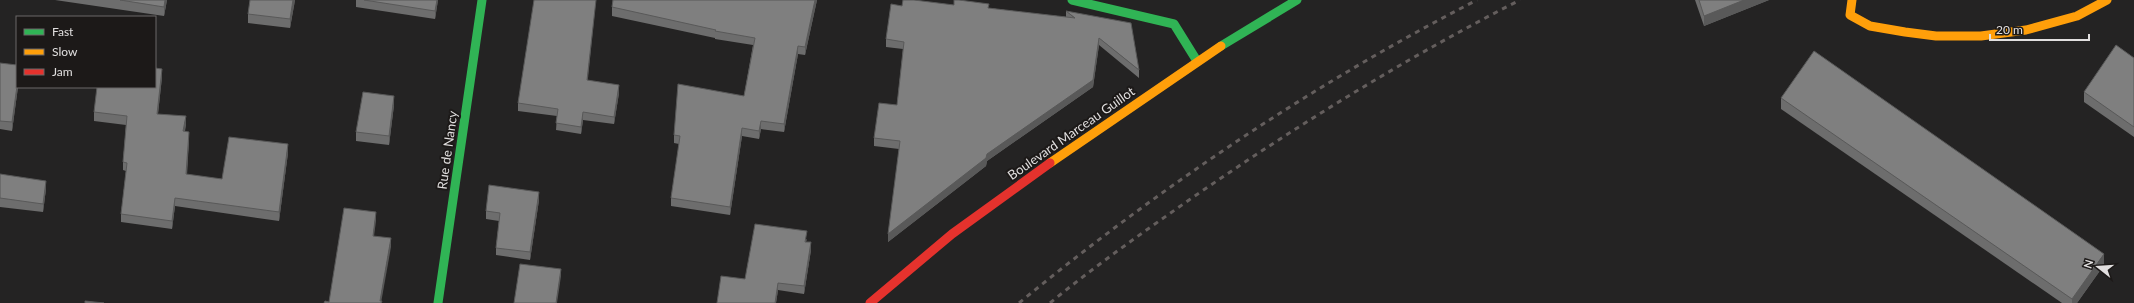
<svg xmlns="http://www.w3.org/2000/svg" width="2134" height="303" viewBox="0 0 2134 303" font-family="Lato,sans-serif">
<style>
.lines{fill:none;stroke-linecap:round;stroke-linejoin:round}
.fast{stroke:#30b455;stroke-width:9}
.slow{stroke:#ff9f0a;stroke-width:9}
.jam{stroke:#e5322d;stroke-width:9}
.rail{stroke:#645e5d;stroke-width:3;stroke-dasharray:5 5;stroke-linecap:butt}
.wall{fill:#6d6d6d}
.shaded-wall{fill:#595959}
.building{fill:#7f7f7f;stroke:#595959}
.labels{text-anchor:middle;stroke-width:4;stroke-linejoin:round;paint-order:stroke}
.street-label{font-size:13px;fill:#e1dfdf;stroke:#1c1918}
</style>
<rect width="100%" height="100%" fill="#242323"/>
<g class="lines">
<g class="fast">
<polyline points="1072,0 1174,24 1197,61"/>
<polyline points="1221,46 1297,0"/>
<polyline points="438,303 482,0"/>
</g>
<g class="slow">
<polyline points="1852,0 1850,15 1870,26 1905,32 1936,36 1981,36 2026,30 2077,16 2107,0"/>
<polyline points="1050,163 1221,46"/>
</g>
<polyline class="jam" points="870,303 952,234 1050,163"/>
<g class="rail">
<path d="M1019,303C1160,187 1315,83 1477,0"/>
<path d="M1050,303C1095,266 1142,233 1189,200C1296,126 1404,59 1520,0"/>
</g>
</g>
<g class="wall">
<polygon points="55,0 167,0 164,16"/>
<polygon points="295,0 290,28 248,23 248,14"/>
<polygon points="356,0 438,0 435,19 356,7"/>
<polygon points="613,0 817,0 805,55 798,54 784,132 761,129 759,139 742,136 730,215 671,206 671,198 679,144 674,143 674,135 744,96 753,45 715,39 715,38 612,16 612,7"/>
<polygon points="1695,0 1769,0 1704,26"/>
<polygon points="902,6 989,8 1066,17 1066,11 1139,70 1139,78 1099,45 1093,87 987,161 986,166 888,242 899,149 874,146 874,138 897,105 903,49 886,47 886,39"/>
<polygon points="2134,58 2134,137 2084,102 2084,92"/>
<polygon points="0,63 17,87 18,87 12,131 0,129"/>
<polygon points="162,77 158,114 186,124 185,131 189,140 187,175 222,179 288,153 279,221 175,206 172,229 121,222 121,214 126,171 123,170 123,162 126,125 94,121 94,112"/>
<polygon points="588,81 619,93 614,124 583,120 581,134 556,130 557,116 518,111 518,103"/>
<polygon points="1781,98 2104,265 2077,303 2062,303 1781,109"/>
<polygon points="394,105 389,145 356,141 356,132"/>
<polygon points="0,174 46,189 43,212 0,207"/>
<polygon points="539,200 530,260 496,255 496,248 499,221 486,219 486,211"/>
<polygon points="807,239 806,242 811,250 804,294 778,290 776,303 717,303 745,279"/>
</g>
<g class="shaded-wall">
<polygon points="165,0 167,0 164,16 164,7"/>
<polygon points="293,0 295,0 290,28 290,19"/>
<polygon points="437,0 438,0 435,19 435,11"/>
<polygon points="596,0 587,88 587,80"/>
<polygon points="815,0 817,0 805,55 805,47"/>
<polygon points="1744,0 1769,0 1704,26 1704,16"/>
<polygon points="1099,38 1099,45 1093,87 987,161 986,166 888,242 888,234 987,154"/>
<polygon points="798,46 798,54 784,132 784,124"/>
<polygon points="162,69 162,77 157,122 157,114"/>
<polygon points="619,85 619,93 614,124 614,117"/>
<polygon points="17,87 18,87 12,131 12,122"/>
<polygon points="394,96 394,105 389,145 389,136"/>
<polygon points="583,112 583,120 581,134 581,127"/>
<polygon points="186,116 186,124 183,139 183,131"/>
<polygon points="761,121 761,129 759,139 759,131"/>
<polygon points="742,128 742,136 730,215 730,207"/>
<polygon points="189,132 189,140 186,183 186,174"/>
<polygon points="288,144 288,153 279,221 279,212"/>
<polygon points="46,181 46,189 43,212 43,204"/>
<polygon points="539,192 539,200 530,260 530,252"/>
<polygon points="175,198 175,206 172,229 172,221"/>
<polygon points="376,212 376,221 373,244 373,236"/>
<polygon points="391,238 391,247 381,303 380,301"/>
<polygon points="811,242 811,250 804,294 804,286"/>
<polygon points="2104,254 2104,265 2077,303 2072,303 2072,299"/>
<polygon points="561,269 561,276 557,303 556,303"/>
<polygon points="778,283 778,290 776,303 775,303"/>
</g>
<g class="building">
<polygon points="120,0 165,0 164,7"/>
<polygon points="250,0 293,0 290,19 248,14"/>
<polygon points="364,0 437,0 435,11"/>
<polygon points="534,0 596,0 587,80 619,85 614,117 583,112 581,127 556,123 558,109 518,103"/>
<polygon points="613,0 815,0 805,47 798,46 784,124 761,121 759,131 742,128 730,207 671,198 680,136 674,135 678,84 744,96 755,38 715,31 716,30 612,7"/>
<polygon points="903,0 914,0 954,5 954,0 959,0 989,4 988,8 1075,18 1066,11 1131,23 1139,70 1099,38 1093,80 987,154 986,158 888,234 900,141 874,138 879,103 897,105 904,42 886,39 891,4 902,6"/>
<polygon points="1699,0 1744,0 1704,16"/>
<polygon points="2116,45 2134,58 2134,127 2084,92"/>
<polygon points="1814,51 2104,254 2072,299 1781,98"/>
<polygon points="0,63 17,65 17,86 12,122 0,121"/>
<polygon points="155,68 162,69 157,114 186,116 183,131 189,132 186,174 222,179 229,137 288,144 279,212 175,198 172,221 121,214 127,163 123,162 127,116 94,112 97,87 155,87"/>
<polygon points="363,92 394,96 389,136 356,132"/>
<polygon points="0,174 46,181 43,204 0,198"/>
<polygon points="489,185 539,192 530,252 496,248 500,213 486,211"/>
<polygon points="344,208 376,212 373,236 391,238 380,301 382,301 381,303 324,303 325,301 329,302"/>
<polygon points="755,224 807,231 805,242 811,242 804,286 778,283 775,303 717,303 721,276 745,279"/>
<polygon points="520,264 561,269 556,303 514,303"/>
<polygon points="85,301 104,303 85,303"/>
</g>
<g class="labels">
<g class="street-label">
<text transform="translate(1071 133) rotate(-35)" y="5">Boulevard Marceau Guillot</text>
<text transform="translate(447 150) rotate(-82)" y="5">Rue de Nancy</text>
</g>
</g>
<rect x="16" y="16" width="140" height="72" fill="#1c1918" stroke="#6b6868"/>
<rect x="24" y="29" width="20" height="6" fill="#30b455" stroke="#6b6868"/>
<text x="52" y="36" font-size="12" fill="#e1dfdf">Fast</text>
<rect x="24" y="49" width="20" height="6" fill="#ff9f0a" stroke="#6b6868"/>
<text x="52" y="56" font-size="12" fill="#e1dfdf">Slow</text>
<rect x="24" y="69" width="20" height="6" fill="#e5322d" stroke="#6b6868"/>
<text x="52" y="76" font-size="12" fill="#e1dfdf">Jam</text>
<g transform="translate(2098 267) rotate(287)" stroke="#1c1918" stroke-width="3" paint-order="stroke">
<path d="M0-3L7 15L0 10L-7 15Z" fill="#e1dfdf"/>
<text y="-6" font-size="11" font-weight="bold" text-anchor="middle" fill="#e1dfdf">N</text>
</g>
<path d="M1990 34v6h99v-6" fill="none" stroke="#e1dfdf" stroke-width="2"/>
<text x="1996" y="34" font-size="12" fill="#e1dfdf" stroke="#1c1918" stroke-width="3" paint-order="stroke">20 m</text>
</svg>
